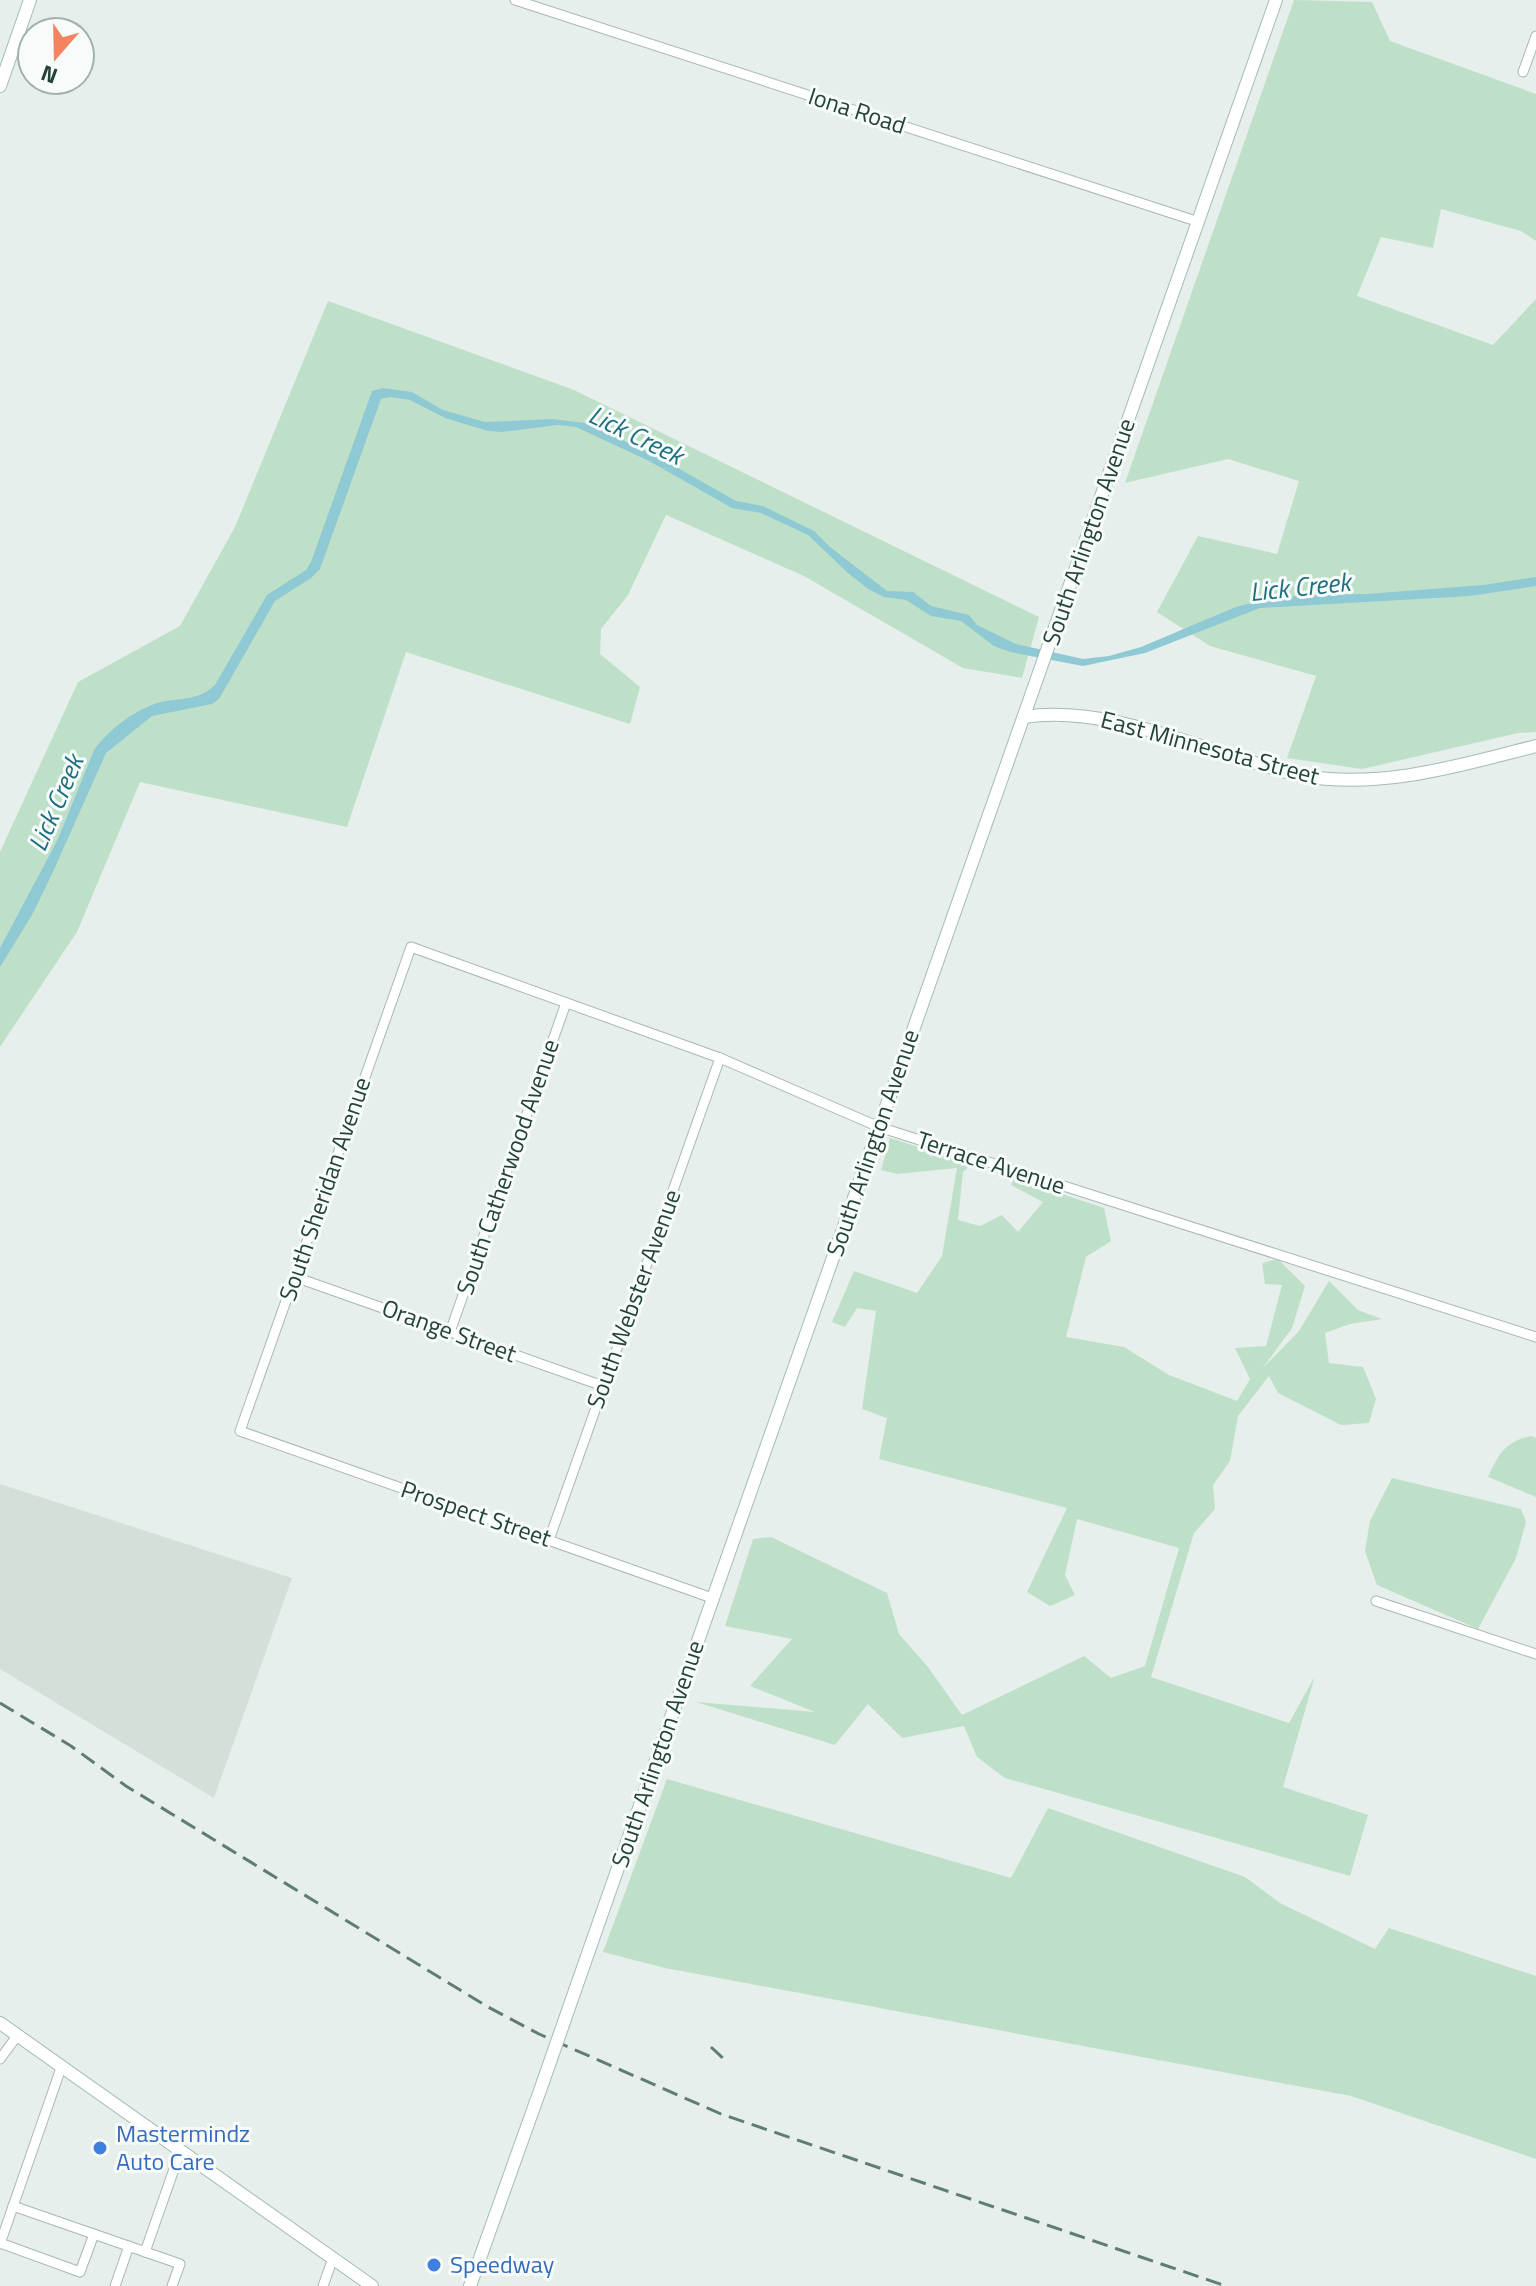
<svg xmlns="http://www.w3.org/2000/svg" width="1536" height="2286" viewBox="0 0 1536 2286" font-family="'Titillium Web',sans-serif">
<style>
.built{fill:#d4dfda}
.green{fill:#bfe0c8}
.water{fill:#8ec9d4}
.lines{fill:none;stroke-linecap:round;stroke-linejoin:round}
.street-casing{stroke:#a8b8b2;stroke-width:11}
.secondary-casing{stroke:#a4bbb3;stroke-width:14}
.street{stroke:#fff;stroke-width:9}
.secondary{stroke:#fff;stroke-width:12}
.rail{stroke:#5f7d75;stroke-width:3;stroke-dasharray:16 8;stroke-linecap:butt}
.secondary-bridge-casing{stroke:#a4bbb3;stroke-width:14;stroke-linecap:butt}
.secondary-bridge{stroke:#fff;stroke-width:12}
.shop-dot{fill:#3f7fe0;stroke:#f7fbf9;stroke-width:3}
.labels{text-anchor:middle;stroke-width:6;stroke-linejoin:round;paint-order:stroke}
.street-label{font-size:24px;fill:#24423a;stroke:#f7fbf9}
.shop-label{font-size:24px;fill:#366cbe;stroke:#f7fbf9;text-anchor:start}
.water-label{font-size:26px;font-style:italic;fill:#1c6f80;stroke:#f7fbf9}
</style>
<rect width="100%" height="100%" fill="#e6efeb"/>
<polygon class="built" points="0,1484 292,1578 214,1798 0,1669"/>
<g class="green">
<polygon points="1294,0 1372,2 1390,41 1536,94 1536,241 1521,231 1441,209 1433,248 1381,237 1357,296 1493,345 1536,299 1536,732 1518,733 1362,769 1287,758 1316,676 1210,646 1157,612 1198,536 1277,554 1299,481 1228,459 1125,483"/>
<polygon points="328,301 574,390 1039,617 1022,678 963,668 804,576 666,515 628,595 601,629 600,654 640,687 630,724 406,652 347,827 140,782 77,932 0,1047 0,852 78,682 180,626 235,527"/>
<polygon points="890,1138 972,1164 963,1172 958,1220 980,1226 1002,1215 1018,1232 1043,1202 1011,1185 1014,1178 1104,1208 1111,1241 1086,1257 1066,1337 1124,1347 1169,1375 1237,1401 1250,1379 1235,1348 1266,1346 1282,1285 1265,1284 1262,1263 1278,1259 1305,1286 1292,1328 1263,1368 1299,1331 1329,1281 1358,1310 1382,1319 1350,1324 1325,1333 1329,1363 1363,1367 1376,1399 1369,1423 1341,1425 1278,1393 1269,1376 1238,1416 1230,1461 1213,1485 1215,1509 1194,1533 1151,1677 1289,1723 1315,1676 1283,1787 1368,1815 1350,1876 1005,1778 977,1757 964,1726 902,1738 868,1704 835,1745 696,1702 815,1712 750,1686 792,1639 725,1626 753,1539 771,1537 887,1593 899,1634 928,1667 962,1715 1084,1656 1111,1678 1145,1666 1179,1548 1077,1519 1065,1575 1075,1595 1050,1606 1027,1592 1067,1508 879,1459 887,1418 862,1409 876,1311 857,1308 845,1327 832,1322 854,1271 917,1293 942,1256 957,1168 897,1174 881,1170"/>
<path d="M1531,1436L1536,1438V1497L1488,1477C1499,1453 1505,1442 1531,1436Z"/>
<polygon points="1392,1478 1521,1509 1526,1522 1516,1558 1478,1629 1377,1585 1365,1551 1370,1521"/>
<polygon points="667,1779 1011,1878 1048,1808 1245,1877 1280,1903 1375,1949 1389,1928 1536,1976 1536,2159 1351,2096 665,1968 603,1952"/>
</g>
<path class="water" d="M383,388L412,392L443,410L485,422L552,419L585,423L655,455L736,501L763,506L814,531L830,547L887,591L913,592L931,606L969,615L977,625L1016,644L1083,659L1109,656L1141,647L1236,607L1263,600L1306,595L1367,594L1483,585L1536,577V586L1470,596L1260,608L1145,653L1083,666L1010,652L994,646L961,621L931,616L906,600L884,597L868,589L848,573L808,535L761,513L732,508L649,461L576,427L558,425L502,432L488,431L445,418L410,400L390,397L381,399L320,569L311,578L275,601L219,699L212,704L152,716L106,753L52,874L32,915L0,967V948L58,839L94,750C108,730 137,708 161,702C182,698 200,700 215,685L267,595L306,570L311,562L372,391Z"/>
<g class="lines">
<defs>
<g id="street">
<polyline points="515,0 1199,222"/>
<polyline points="1523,72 1536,36"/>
<polyline points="295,1277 603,1386"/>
<polyline points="450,1332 566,1003"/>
<polyline points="549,1540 720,1058"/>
<polyline points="712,1598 240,1431 411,947 720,1058 879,1127 1536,1337"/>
<polyline points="1376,1601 1536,1654"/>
<polyline points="0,2059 17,2036"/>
<polyline points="13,2206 180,2264 172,2286"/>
<polyline points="0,2243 80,2272 94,2234"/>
<polyline points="0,2244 61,2068"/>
<polyline points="145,2252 180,2152"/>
<polyline points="115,2286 129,2246"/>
<polyline points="323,2286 333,2258"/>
</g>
<g id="secondary">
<polyline points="0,86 30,0"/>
<path d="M1024,717C1098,705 1183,742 1255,763C1271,767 1286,773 1302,776C1383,789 1458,766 1536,746"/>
<polyline points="600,1919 1276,0"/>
<polyline points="0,2023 372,2286"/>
<polyline points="470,2286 543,2082"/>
</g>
</defs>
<use href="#street" class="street-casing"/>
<use href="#secondary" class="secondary-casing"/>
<use href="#street" class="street"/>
<use href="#secondary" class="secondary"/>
<g class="rail">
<polyline points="0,1703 71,1746 126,1786 488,2007 539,2034 721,2114 1226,2286"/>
<polyline points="711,2047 728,2063"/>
</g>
<defs>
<polyline id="secondary-bridge" points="543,2082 600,1919"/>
</defs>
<use href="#secondary-bridge" class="secondary-bridge-casing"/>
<use href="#secondary-bridge" class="secondary-bridge"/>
</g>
<g class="shop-dot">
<circle cx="100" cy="2148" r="8"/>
<circle cx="434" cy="2265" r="8"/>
</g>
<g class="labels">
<g class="street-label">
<text transform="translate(857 111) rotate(18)" y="8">Iona Road</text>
<text transform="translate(1089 532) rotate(-71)" y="8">South Arlington Avenue</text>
<text transform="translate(1210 748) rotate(15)" y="8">East Minnesota Street</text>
<text transform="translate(873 1143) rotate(-71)" y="8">South Arlington Avenue</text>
<text transform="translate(991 1163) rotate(18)" y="8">Terrace Avenue</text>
<text transform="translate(508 1167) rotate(-71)" y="8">South Catherwood Avenue</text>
<text transform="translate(325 1189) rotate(-71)" y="8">South Sheridan Avenue</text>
<text transform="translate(634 1299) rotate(-70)" y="8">South Webster Avenue</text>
<text transform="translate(449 1331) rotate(20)" y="8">Orange Street</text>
<text transform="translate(476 1514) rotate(19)" y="8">Prospect Street</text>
<text transform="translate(658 1754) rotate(-71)" y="8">South Arlington Avenue</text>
</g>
<g class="shop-label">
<text x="116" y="2142">Mastermindz<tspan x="116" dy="28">Auto Care</tspan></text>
<text x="450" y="2273">Speedway</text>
</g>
<g class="water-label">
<text transform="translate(636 435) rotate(26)" y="9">Lick Creek</text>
<text transform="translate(1300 587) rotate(-6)" y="9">Lick Creek</text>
<text transform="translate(56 803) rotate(-67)" y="9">Lick Creek</text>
</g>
</g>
<g transform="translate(56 56) rotate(200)"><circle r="38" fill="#f7fbf9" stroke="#a3b1ad" stroke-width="2"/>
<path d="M0-6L14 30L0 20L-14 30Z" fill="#f4845f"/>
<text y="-12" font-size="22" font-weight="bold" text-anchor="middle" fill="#24423a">N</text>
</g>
</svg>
